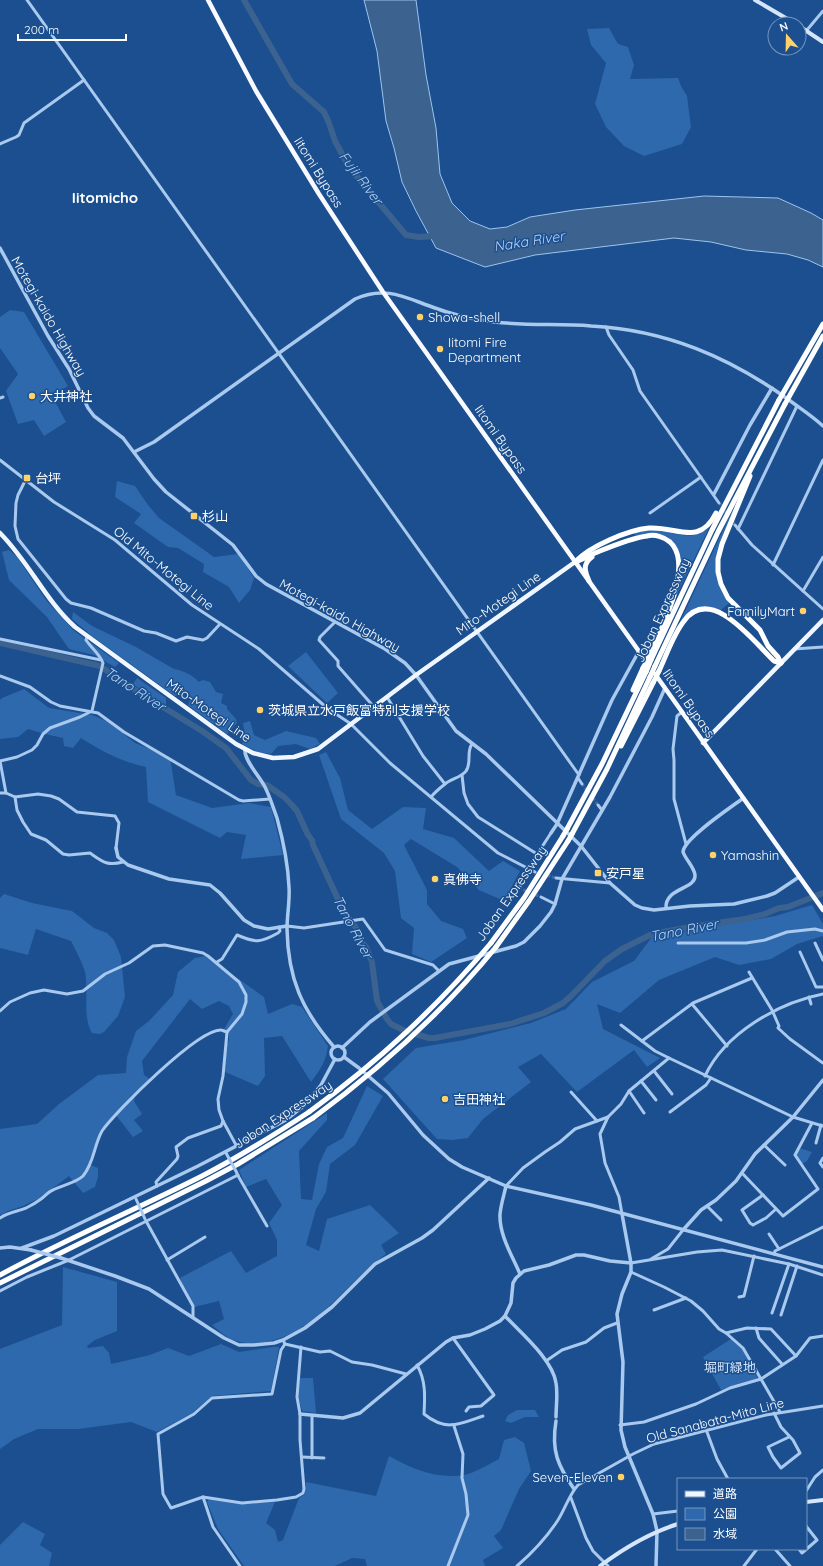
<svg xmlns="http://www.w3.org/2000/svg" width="823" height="1566" viewBox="0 0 823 1566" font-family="Quicksand,'Noto Sans JP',sans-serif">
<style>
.green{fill:#2e69ad}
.water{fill:#3c6290;stroke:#9cc4f0}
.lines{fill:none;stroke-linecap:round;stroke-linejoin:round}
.river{stroke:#3c6290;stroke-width:6}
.minor-tunnel{stroke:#3d69a0;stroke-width:3;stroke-dasharray:3 1.5;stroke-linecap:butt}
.minor{stroke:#a9c9ee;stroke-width:3}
.tertiary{stroke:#a9c9ee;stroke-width:3.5}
.secondary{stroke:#d6e6fa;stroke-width:4}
.primary{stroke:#f0f6ff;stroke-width:4.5}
.trunk{stroke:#f8faff;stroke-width:4.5}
.motorway{stroke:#fff;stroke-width:5}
.minor-bridge{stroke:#a9c9ee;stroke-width:3}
.tertiary-bridge{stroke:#a9c9ee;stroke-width:3.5}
.motorway-bridge{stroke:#fff;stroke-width:5}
.poi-dot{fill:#ffd166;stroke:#1b4f8f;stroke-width:1.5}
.labels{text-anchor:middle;stroke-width:3;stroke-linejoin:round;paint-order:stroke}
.street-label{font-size:13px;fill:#fff;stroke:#1b4f8f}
.poi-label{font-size:13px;fill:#fff;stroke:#1b4f8f;text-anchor:start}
.park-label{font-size:13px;fill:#cfe3fa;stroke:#1b4f8f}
.water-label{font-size:14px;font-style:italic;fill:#b5d3f5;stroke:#1b4f8f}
.quarter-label{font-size:15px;font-weight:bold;fill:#fff;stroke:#1b4f8f}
</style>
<rect width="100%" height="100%" fill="#1b4f8f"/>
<g class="green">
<polygon points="609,28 618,44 628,47 634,65 630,79 678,78 681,86 687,96 691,127 682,144 644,156 624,146 606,127 595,104 606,63 591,45 587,29"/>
<polygon points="10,310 24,312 68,386 52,396 66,422 44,436 34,420 18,424 6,391 18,374 0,348 0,317"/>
<polygon points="117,481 135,486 148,505 159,518 214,557 238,554 254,578 250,590 239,603 229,587 203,572 204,564 178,548 168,547 134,523 141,514 115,497"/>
<path d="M732,511H734L723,536L717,557L725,597L729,603L721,610C702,602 693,609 680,622Z"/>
<path d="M709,528L674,601C680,581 688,563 674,544C672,541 668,537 665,536C658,534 643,537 636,538L634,533C640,532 647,529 653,530C675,531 688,543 709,528Z"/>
<polygon points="9,550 17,557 46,600 73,630 119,663 115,667 94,655 69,649 47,617 9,580 2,552"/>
<path d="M73,612L92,626L136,647L174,669C185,671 192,675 199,682L203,680L210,682L216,692L223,694L221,703L227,706V709L236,719L237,723L227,734L188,705L191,698L189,691L175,696L92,636L72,619Z"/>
<polygon points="306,652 338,693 327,703 288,666"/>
<polygon points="137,678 166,698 166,707 133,684"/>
<path d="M24,689L49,708L92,715L109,722L135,743L170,757L176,795L212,808L249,803L271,807L283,855L241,859L246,835L227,832L220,838L148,802L146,767C122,762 101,751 81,738L73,748L64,746L63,738L45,734L28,729L18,737L0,739V700L2,698Z"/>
<polygon points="250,721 254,735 265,740 286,731 316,738 320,744 310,749 296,744 278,746 271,754 258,752 242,744 245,735 243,723"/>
<polygon points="326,752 340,778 348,810 372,829 403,807 426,808 423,829 454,838 489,871 503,861 520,871 504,901 479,890 457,867 411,839 404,845 427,890 427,904 441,921 463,929 467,938 431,962 412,954 414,928 401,918 395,871 384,853 341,819 319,755"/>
<path d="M4,894L32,903L72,911L94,928L107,933L114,940L121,957L125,997L118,1016L104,1032L100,1034L92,1033C82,1017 89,991 85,972C83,964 75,949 71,941L36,929L28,955L0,948V898Z"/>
<polygon points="812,905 823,924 823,936 797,944 771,959 739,965 715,957 659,980 620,1013 597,1004 603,1029 660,1058 647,1067 634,1050 577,1092 541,1054 518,1067 531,1082 483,1119 468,1138 452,1140 437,1139 383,1079 416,1048 464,1040 531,1023 566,1009 592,982 634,961 652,937 775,916"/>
<path d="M206,956L264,997L268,1014L292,1004L302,1007L328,1046C326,1061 321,1069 311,1082L282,1036L264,1038L265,1076L258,1086L225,1072L226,1046L229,1040V1034L224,1029L233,1014L229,1006L219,1001L202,1009L190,999L142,1061L144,1075L150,1079L136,1092L134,1101L142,1114L134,1120L143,1131L133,1137L115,1114L101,1130L88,1164L98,1168V1177L95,1187L83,1193L69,1176L40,1198L23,1206L8,1211L0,1215V1129L37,1124L59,1104L98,1075L126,1073L127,1057L136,1031L149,1021L173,995L178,972L195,958Z"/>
<path d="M367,1086L383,1096L355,1145L330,1164L326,1192L316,1209L306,1245L319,1251L327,1219L370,1205L399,1233L381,1245L386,1254C344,1284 314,1338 258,1343C246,1344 234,1342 224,1335C220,1332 216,1328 212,1325L224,1319L219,1301L194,1307L184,1290L180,1278L231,1251L246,1273L277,1256V1240L269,1223L282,1205L266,1179L246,1187L239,1170L327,1113V1120L299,1151L301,1199L312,1200L319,1164L327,1147L343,1138Z"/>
<polygon points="799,1148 812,1152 807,1161 802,1164 796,1155"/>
<polygon points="63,1267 117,1282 117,1331 95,1340 87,1346 88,1348 103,1346 109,1353 111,1364 150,1355 168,1348 189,1356 221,1344 239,1352 273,1347 279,1347 271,1391 212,1396 192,1413 157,1432 131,1422 78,1429 38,1429 14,1439 0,1449 0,1349 62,1325"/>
<polygon points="731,1339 742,1348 758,1379 721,1390 703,1357"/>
<polygon points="300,1378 313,1378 316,1413 302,1411 298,1396"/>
<polygon points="517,1410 535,1410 539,1417 525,1417 511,1423 505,1421 508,1415"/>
<path d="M515,1437L524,1443L531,1471L519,1489L501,1530L494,1536L503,1548L483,1560L485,1566H367L365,1559L352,1558L335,1566H244L218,1529L207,1502L209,1499L242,1504L275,1502L266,1523L275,1530L278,1542L283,1540L299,1498L305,1494L306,1482L376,1496L389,1456C412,1469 441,1481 468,1474C478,1471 489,1464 499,1459L504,1440Z"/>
<polygon points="23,1522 45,1534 40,1545 52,1553 49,1566 0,1566 0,1545"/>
</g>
<polygon class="water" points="364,0 416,0 426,75 436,128 440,174 452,203 470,221 490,229 507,227 530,217 575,210 704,196 778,198 811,213 823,220 823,267 808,260 787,254 746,250 711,242 674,238 535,255 485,267 436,248 416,211 402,182 394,148 386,121 377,51"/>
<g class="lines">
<g class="river">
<polyline points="244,0 292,84 324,112 329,123 335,141 349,167 406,235 419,237 435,236"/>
<polyline points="0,643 100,666 132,688 202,731 226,748 251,780 258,784 267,785 284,797 292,805 297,811 308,835 312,840 313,845 337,897 352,924 355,926 357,930 358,938 366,947 372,962 377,1001 387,1019 391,1024 405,1031 429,1038 435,1038 510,1024 544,1013 563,1003 571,996 605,961 622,949 652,934 696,926 745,919 765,914 779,908 788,907 823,893"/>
</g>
<g class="minor-tunnel">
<polyline points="719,503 735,525"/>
<polyline points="582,784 598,805"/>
<polyline points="539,873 556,878"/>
<polyline points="519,888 541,897"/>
</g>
<g class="minor">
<polyline points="27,0 579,775"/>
<polyline points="807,30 823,11"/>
<polyline points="0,144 16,137 19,135 24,123 84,80"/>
<polyline points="606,327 609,335 633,370 640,391 719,503"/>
<polyline points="0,398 3,397"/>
<polyline points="0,460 54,502 115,540 192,605 259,649 327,708 351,724 390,763 498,853 535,872"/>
<polyline points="26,479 18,495 16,503 15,526 18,539 66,599 71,603 91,608 144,631 156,633 176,641 187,637 203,640 207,638 220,624"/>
<polyline points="650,513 701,477"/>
<polyline points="735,525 752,545 823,609"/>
<polyline points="738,529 797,406"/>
<polyline points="773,565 823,460"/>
<polyline points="803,591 823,557"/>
<polyline points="335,622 320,637 319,640 338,661 338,666 374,707"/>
<path d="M87,637L86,640C92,649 99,653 103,663L92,711"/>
<polyline points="0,639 101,660"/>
<polyline points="794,649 823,647"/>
<polyline points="0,676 30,687 51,702 60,706 98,713 124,732 239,800 243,801 270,799"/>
<polyline points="387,697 423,756 445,784"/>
<polyline points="682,712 677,716 673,749 674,760 674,799 686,844"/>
<polyline points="0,761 17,757 32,750 37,745 43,734 50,728 80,717 90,712"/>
<polyline points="0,761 6,793"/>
<polyline points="462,775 464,793 468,804 478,817 537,854"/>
<polyline points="578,778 582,784"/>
<polyline points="0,793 6,793 15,797 38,794 51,796 59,799 77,812 115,816 119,823 116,848"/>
<path d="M15,797L17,810L23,822L31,834L46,840L63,854L69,855L90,853C103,862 107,866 123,862"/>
<path d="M431,797C435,792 440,788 445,784C451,779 462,777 466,771C472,763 466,752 472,744"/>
<polyline points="598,805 602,810"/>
<polyline points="556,878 610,883"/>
<polyline points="519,888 536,856 551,833"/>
<polyline points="541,897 555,904"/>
<polyline points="287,926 304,928 363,919 385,950 433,965 439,971"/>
<polyline points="678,943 746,943 765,940 787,932 815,929 823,931"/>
<polyline points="815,943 823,960"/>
<polyline points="800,952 816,987 823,987"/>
<path d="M217,962L222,959L237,935C256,943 260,943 278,933L280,931L279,927"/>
<polyline points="749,972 772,1010 779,1026 778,1028 790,1039 823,1063"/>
<polyline points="809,997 811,1004"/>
<polyline points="692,1004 727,1046"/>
<polyline points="0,1011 10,1002 30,993 44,990 67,994 83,991 105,974 129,963 153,946 165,945 203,953 208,956 239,982 246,995 246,1002 242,1014 227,1032 223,1076 218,1099 219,1110 223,1121 236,1145"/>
<polyline points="621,1025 655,1051 669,1058 793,1117 823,1126"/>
<polyline points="642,1041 693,1003 752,978"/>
<polyline points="654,1071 672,1094"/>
<path d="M705,1076C725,1033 778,1003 823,994"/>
<polyline points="641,1081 656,1100"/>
<polyline points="629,1091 644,1113"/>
<polyline points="571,1092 597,1121"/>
<polyline points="670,1112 706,1085 711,1078"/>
<polyline points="816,1143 821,1125"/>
<polyline points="764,1145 785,1165"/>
<polyline points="823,1158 820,1163 823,1167"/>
<polyline points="742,1173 783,1216 818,1189 795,1155 812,1123"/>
<polyline points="237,1174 267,1226"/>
<polyline points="157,1186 156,1182 177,1159 178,1156 176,1147 188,1138 221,1126 223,1121"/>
<polyline points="506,1186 523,1168 545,1152 560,1142 575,1129 608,1117"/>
<polyline points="763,1195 742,1210 750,1223 753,1225 766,1218 776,1209"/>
<polyline points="707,1206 721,1220"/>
<polyline points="622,1214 619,1197 605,1163 600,1134 608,1117 621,1104 629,1091 669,1058"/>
<path d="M0,1218C10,1211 19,1212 28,1207C32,1205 37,1202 41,1199C45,1196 48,1192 53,1190C62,1185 76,1183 83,1176C94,1163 94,1145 102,1131C116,1111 198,1029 221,1030C222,1030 226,1032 227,1032"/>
<polyline points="146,1221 193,1306 193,1317"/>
<polyline points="769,1234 779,1249"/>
<polyline points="774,1254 775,1251 823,1227"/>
<polyline points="651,1259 668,1249 683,1230"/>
<polyline points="167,1260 205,1237"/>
<polyline points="631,1263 697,1252 722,1250 789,1264 823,1275"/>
<polyline points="631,1272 664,1287 691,1301 703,1311 719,1329 726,1333 743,1348 780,1412"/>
<polyline points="0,1291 27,1277 69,1260 238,1175"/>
<polyline points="739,1297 744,1296 754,1256"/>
<polyline points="654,1310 686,1298"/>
<polyline points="772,1313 789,1264"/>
<polyline points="781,1315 797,1266"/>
<polyline points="756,1328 759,1338 782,1364"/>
<polyline points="726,1333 747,1328 771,1329 796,1356"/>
<polyline points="453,1338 494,1395 481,1406 469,1407 466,1411"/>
<polyline points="284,1342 285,1344 320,1352 330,1351 352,1362 372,1365 406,1374"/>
<polyline points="285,1344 281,1350 272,1394 212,1398 194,1414 158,1434 163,1494 171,1508 203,1497 242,1503 277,1500 296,1497 303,1493 304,1489 300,1440 300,1414 297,1397 301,1347"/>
<polyline points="546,1361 562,1350 586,1342 604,1328 617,1323"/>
<path d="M417,1365C426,1381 425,1396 424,1414C446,1432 460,1424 483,1416"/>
<polyline points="774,1413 781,1427 793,1440 800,1453 781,1468 773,1457 768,1447 789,1437"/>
<polyline points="704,1424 717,1459 728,1479"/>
<polyline points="620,1425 644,1422 696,1404 730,1388 761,1379 796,1356 810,1338 823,1336"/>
<polyline points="302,1457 324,1458"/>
<polyline points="312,1458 312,1416"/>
<polyline points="806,1491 815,1477 823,1470"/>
<polyline points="203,1497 213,1527 240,1566"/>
<polyline points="571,1498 586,1538 593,1551 608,1566"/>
<polyline points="653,1514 678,1511"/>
<polyline points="775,1549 790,1566"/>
<polyline points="799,1549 802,1553 817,1540 806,1526"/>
<polyline points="448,1566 468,1515 466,1494 462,1478 463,1454 454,1426"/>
<path d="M517,1566C532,1553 547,1537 558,1520C565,1509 569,1495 578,1485L633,1454L654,1444L766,1415L823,1406"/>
<polyline points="744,1566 757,1549"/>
</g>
<g class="tertiary">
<polyline points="0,248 48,336 69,369 88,408 94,416 123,438 154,479 166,492 233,545 256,576 266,584 385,649 405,663 416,675 456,731 486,754 581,846 610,883 635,905 642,908 654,910 690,906 734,904 767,896 775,893 799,877"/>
<path d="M134,452L154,442L355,299C386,285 406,298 435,308C451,314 467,318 482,320C519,327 555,323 591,326C666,330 729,357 789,400C801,409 812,416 823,426"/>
<polyline points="714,494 750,425 772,388"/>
<path d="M245,750C244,760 260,777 265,787C270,797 273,807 277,818C283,840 288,863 289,887C290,901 287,915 287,929C288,979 302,1010 334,1047"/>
<polyline points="551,833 557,824 612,700 639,651"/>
<polyline points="116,848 118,857 128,865 169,879 210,885 220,893 244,920 254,926 268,929 287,926"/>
<path d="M666,908C665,887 696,890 695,875C694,867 686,860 683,852C683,839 730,808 742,799"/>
<circle cx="338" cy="1053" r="7"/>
<polyline points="342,1048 370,1022 449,964 516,946 524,942 540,926 551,912 555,904 562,879 610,797 652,717 665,688"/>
<polyline points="344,1057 359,1068 388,1093 423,1135 449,1159 462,1167 506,1186 591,1205 823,1267"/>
<path d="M506,1186C504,1195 501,1204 500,1214C499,1235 512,1255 520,1274"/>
<polyline points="622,1214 631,1263 631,1272 622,1294 617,1314 623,1362 621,1430 625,1447 653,1514 657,1531 656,1566"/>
<polyline points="683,1230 701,1210 716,1200 736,1181 755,1154 793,1117 823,1080"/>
<polyline points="0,1248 10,1247 31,1250"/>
<polyline points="22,1248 54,1236 198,1166 286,1120 305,1105 321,1085 335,1059"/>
<polyline points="61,1258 115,1276 149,1289 224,1338 239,1345 254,1345 274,1343 283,1340 305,1328 332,1307 375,1264 422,1238 433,1230 489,1178"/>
<path d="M505,1316C521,1333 553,1360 556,1383C558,1394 556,1406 556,1417"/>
<polyline points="300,1414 343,1418 360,1413 446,1342 453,1338 470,1335 485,1329 500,1321 505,1316 511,1303 513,1283 516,1278 524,1271 549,1265 576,1255 584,1255 610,1261 631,1263"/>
<path d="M556,1421C551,1451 558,1466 574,1489"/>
</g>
<g class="secondary">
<polyline points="755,0 796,24"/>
<polyline points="799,26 823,42"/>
<polyline points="806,1502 823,1500"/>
<path d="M600,1566C624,1548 649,1533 678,1524"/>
</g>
<g class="primary">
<path d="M0,533C29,562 45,600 75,627L236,744L253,753L273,758L294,757L318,749L416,675L575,562"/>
<polyline points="703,743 823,620"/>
</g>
<g class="trunk">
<polyline points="208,0 256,91 319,194 383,292 648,664"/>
<polyline points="655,674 823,910"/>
</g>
<g class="motorway">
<polyline points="750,476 722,544 718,559 718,572 721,584 728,598 760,630 768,646 778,657 781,663"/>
<path d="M575,562C590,546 628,530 649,528C677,526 699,547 716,513"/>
<path d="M575,562C582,560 588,556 595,553C610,547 631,538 647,536C655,534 664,537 670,542C695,565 660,631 649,657"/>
<path d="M589,581C585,572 582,564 592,557"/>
<polyline points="651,660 712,530 779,400"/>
<polyline points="655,666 718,532 785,404"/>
<path d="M659,671C667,654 673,635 684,621C711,584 754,642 774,661L781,663"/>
<polyline points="633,690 643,668"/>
<polyline points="621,746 653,683"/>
<polyline points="567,829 602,764 646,672"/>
<polyline points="572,834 607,769 650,677"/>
<polyline points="491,943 524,898 563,836"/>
<polyline points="496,947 529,901 568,841"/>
<path d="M0,1275C66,1239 135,1210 202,1176C239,1157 274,1135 309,1112"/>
<polyline points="0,1283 206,1181 238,1164 313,1118"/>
</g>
<g class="minor-bridge">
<polyline points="226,1153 237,1173"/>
<polyline points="136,1199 145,1219"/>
</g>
<polyline class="tertiary-bridge" points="31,1250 61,1258"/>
<g class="motorway-bridge">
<polyline points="779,400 823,324"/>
<polyline points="785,404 823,336"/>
<polyline points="643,668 649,657"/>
<polyline points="646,672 651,660"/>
<polyline points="650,677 655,666"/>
<polyline points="653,683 659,671"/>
<polyline points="563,836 567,829"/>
<polyline points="568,841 572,834"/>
<path d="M309,1112C379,1061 435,1009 491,943"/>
<path d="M313,1118C381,1068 443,1012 496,947"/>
</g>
</g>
<g class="poi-dot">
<circle cx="420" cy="317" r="4"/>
<circle cx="440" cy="349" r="4"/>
<circle cx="32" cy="396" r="4"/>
<rect x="23" y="474" width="8" height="8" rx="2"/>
<rect x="190" y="512" width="8" height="8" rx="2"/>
<circle cx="803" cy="611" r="4"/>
<circle cx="260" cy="710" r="4"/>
<circle cx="713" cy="855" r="4"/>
<rect x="594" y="869" width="8" height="8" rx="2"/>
<circle cx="435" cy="879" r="4"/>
<circle cx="445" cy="1099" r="4"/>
<circle cx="621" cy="1477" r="4"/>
</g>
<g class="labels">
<g class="street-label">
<text transform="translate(319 172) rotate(58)" y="5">Iitomi Bypass</text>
<text transform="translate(49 316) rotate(60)" y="5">Motegi-kaido Highway</text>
<text transform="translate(501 439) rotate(55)" y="5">Iitomi Bypass</text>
<text transform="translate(164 568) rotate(39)" y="5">Old Mito-Motegi Line</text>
<text transform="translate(498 603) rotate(-35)" y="5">Mito-Motegi Line</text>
<text transform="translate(662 610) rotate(-65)" y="5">Joban Expressway</text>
<text transform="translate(340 615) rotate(29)" y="5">Motegi-kaido Highway</text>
<text transform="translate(689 703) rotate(55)" y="5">Iitomi Bypass</text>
<text transform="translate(209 710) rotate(35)" y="5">Mito-Motegi Line</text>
<text transform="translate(511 893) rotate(-55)" y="5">Joban Expressway</text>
<text transform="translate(283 1114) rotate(-33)" y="5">Joban Expressway</text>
<text transform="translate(715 1420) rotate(-15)" y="5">Old Sanabata-Mito Line</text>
</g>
<g class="poi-label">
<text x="428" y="322">Showa-shell</text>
<text x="448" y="347">Iitomi Fire<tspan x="448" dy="15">Department</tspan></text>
<text x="40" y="401">大井神社</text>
<text x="35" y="483">台坪</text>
<text x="202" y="521">杉山</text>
<text x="795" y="616" text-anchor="end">FamilyMart</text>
<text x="268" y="715">茨城県立水戸飯富特別支援学校</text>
<text x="721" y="860">Yamashin</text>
<text x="606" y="878">安戸星</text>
<text x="443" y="884">真佛寺</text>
<text x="453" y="1104">吉田神社</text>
<text x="613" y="1482" text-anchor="end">Seven-Eleven</text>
</g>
<g class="park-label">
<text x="730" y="1372">堀町緑地</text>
</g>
<g class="water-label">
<text transform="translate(361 178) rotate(53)" y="5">Fujii River</text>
<text transform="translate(529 241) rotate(-9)" y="5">Naka River</text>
<text transform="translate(135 689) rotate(33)" y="5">Tano River</text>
<text transform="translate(353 927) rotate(62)" y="5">Tano River</text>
<text transform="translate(684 930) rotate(-11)" y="5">Tano River</text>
</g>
<g class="quarter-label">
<text x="105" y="203">Iitomicho</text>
</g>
</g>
<rect x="677" y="1478" width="130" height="72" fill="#1b4f8f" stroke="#7695bc"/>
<rect x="685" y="1491" width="20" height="6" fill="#f0f6ff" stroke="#7695bc"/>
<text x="713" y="1498" font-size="12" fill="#ffffff">道路</text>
<rect x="685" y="1508" width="20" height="12" fill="#2e69ad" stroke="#7695bc"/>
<text x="713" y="1518" font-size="12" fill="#ffffff">公園</text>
<rect x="685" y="1528" width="20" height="12" fill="#3c6290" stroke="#7695bc"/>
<text x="713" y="1538" font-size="12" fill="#ffffff">水域</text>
<g transform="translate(787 36) rotate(340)"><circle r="19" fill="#1b4f8f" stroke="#7695bc"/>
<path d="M0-3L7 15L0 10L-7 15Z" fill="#ffd166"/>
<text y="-6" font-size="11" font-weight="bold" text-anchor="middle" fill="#ffffff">N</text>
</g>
<path d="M18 34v6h108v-6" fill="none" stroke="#ffffff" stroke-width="2"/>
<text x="24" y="34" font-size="12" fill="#ffffff" stroke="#1b4f8f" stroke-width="3" paint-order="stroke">200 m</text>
</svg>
